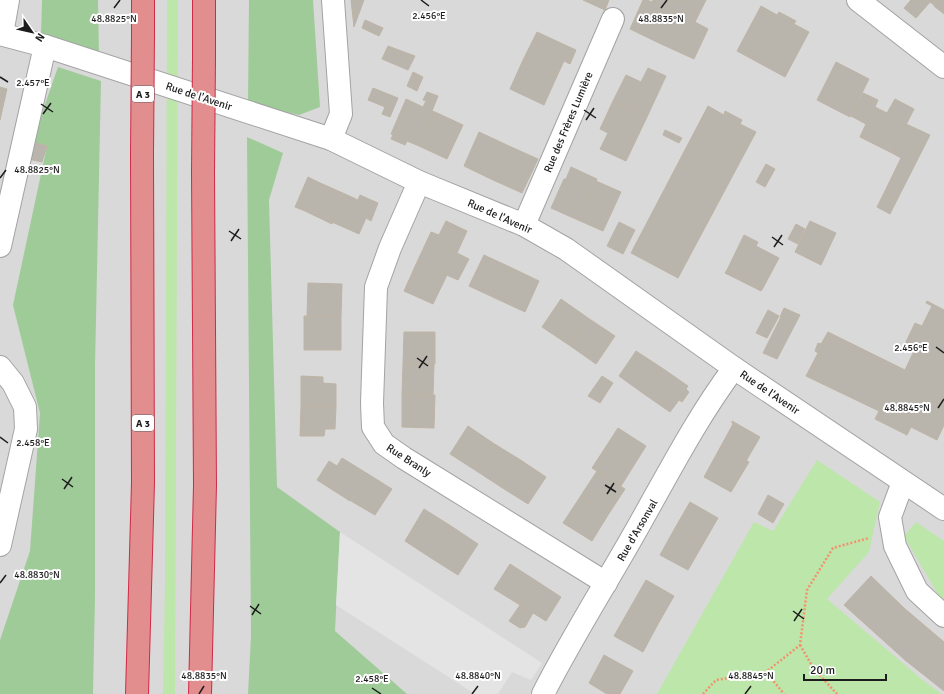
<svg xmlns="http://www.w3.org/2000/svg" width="944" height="694" viewBox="0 0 944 694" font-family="Signika,sans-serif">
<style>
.residential{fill:#dad9d9}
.grass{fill:#bde6aa}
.forest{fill:#9fcb99}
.parking{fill:#e4e4e4}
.building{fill:#b9b4ac;stroke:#beb4a5}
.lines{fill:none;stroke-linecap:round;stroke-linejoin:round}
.minor-casing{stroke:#a3a3a3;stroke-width:24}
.highway-casing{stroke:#cf2b48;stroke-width:24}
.path{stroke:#f3916d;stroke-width:2.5;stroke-dasharray:2 2;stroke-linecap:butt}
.minor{stroke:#fff;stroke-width:22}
.highway{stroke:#e28d8e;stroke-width:22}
.highway-bridge-casing{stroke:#cf2b48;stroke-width:24;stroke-linecap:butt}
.highway-bridge{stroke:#e28d8e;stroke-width:22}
.ticks{fill:none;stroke:#1c1c1c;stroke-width:1.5}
.labels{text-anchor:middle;stroke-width:4;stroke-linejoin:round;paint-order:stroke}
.shield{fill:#fff;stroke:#606060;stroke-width:1}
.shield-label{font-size:10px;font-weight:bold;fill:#1c1c1c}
.street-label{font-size:11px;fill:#1c1c1c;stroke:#fff}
.ticks-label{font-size:10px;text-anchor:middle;fill:#1c1c1c;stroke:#fff;stroke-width:4;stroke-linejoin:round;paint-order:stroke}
</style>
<rect width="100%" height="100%" fill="#edebe2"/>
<rect class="residential" x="0" y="0" width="944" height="694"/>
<g class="grass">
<polygon points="167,0 178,0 175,694 163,694 165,583"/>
<polygon points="817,460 880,502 869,552 827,599 924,681 942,694 657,694 754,522 773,531"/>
<polygon points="916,522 944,541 944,602 940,598 904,536"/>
</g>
<g class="forest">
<polygon points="42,0 98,0 99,57 41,34"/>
<polygon points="249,0 313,0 320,107 299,115 248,103"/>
<polygon points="58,67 101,81 95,367 95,597 93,694 0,694 0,640 30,551 40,413 13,305 47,146 32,142"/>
<polygon points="247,137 283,153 269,200 277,487 340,532 335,631 407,694 248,694 251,636"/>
</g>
<polygon class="parking" points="340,532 542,663 531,680 512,672 498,694 475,694 336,605"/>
<g class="building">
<polygon points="351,0 364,0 354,27"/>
<polygon points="583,0 609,0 605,10"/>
<polygon points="643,0 647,0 652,2 653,0 679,0 659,43 630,29"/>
<polygon points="679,0 706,0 695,22 708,29 694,59 659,43"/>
<polygon points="911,0 938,0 934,5 930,2 916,18 904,8"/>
<polygon points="938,0 944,0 944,14 934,6"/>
<polygon points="761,6 777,15 779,12 796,21 794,24 809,32 785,77 737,51"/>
<polygon points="365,20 383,28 379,36 362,28"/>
<polygon points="537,32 576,50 570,64 564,61 557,76 523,60"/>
<polygon points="388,46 415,56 408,70 382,59"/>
<polygon points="523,60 557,76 544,105 510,89"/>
<polygon points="836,62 869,79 850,117 817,100"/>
<polygon points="648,68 666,76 647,117 613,101 626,75 641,82"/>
<polygon points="413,72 423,77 417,91 407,86"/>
<polygon points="0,87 7,89 0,120"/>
<polygon points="373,88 398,98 390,117 382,114 385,107 368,100"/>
<polygon points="427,92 438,96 432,111 435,112 419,146 407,141 405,145 391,139 393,135 391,134 406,99 423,107 426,101 423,100"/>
<polygon points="863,93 878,100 875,107 887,113 895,99 914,109 892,153 860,137 866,124 851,116"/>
<polygon points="613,101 647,117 626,161 600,149 608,133 600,129"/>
<polygon points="708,106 724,115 725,111 742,120 740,124 756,132 678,278 631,253"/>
<polygon points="435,112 463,125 447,159 419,146"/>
<polygon points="906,124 930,135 897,200 884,193 901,158 892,153"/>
<polygon points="665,130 682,138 679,143 663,135"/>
<polygon points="479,132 509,146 493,180 464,166"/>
<polygon points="32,142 47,146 42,162 28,159"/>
<polygon points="509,146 538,159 522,193 493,180"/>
<polygon points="766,164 775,169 765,187 756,182"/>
<polygon points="571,167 597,179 578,220 551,208 564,179 566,179"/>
<polygon points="308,177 318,182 305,211 295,207"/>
<polygon points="596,181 621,192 603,231 578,220"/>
<polygon points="318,182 345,194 332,224 305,211"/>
<polygon points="884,193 897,200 890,214 877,207"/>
<polygon points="345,194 358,200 360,195 378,203 371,221 366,218 359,234 332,222"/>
<polygon points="446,221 467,231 457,253 469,259 458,280 417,262 431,232 439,235"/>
<polygon points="810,221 836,233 821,265 795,252"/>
<polygon points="619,222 635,230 623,254 607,246"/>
<polygon points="796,224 805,229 798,244 788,239"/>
<polygon points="744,235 758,242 756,246 779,258 763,288 727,270"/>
<polygon points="484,255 512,268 497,299 469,286"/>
<polygon points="417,262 447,275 433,304 404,291"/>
<polygon points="512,268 539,281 525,312 497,299"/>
<polygon points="727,270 763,288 761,291 725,273"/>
<polygon points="308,283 342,284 341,317 307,316"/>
<polygon points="561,299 588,318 569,345 542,327"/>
<polygon points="927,301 944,310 944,425 937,440 911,427 907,435 875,419 879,411 808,377 830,333 905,370 914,351 904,346 915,323 922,326 932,306 926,303"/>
<polygon points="784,308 800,315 777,359 763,353 781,317 780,317"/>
<polygon points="768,310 779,316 767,338 756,333"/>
<polygon points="304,316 341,317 341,350 304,350"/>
<polygon points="588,318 615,336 596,364 569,345"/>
<polygon points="404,332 435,332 435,364 403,364"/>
<polygon points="828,332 830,333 808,377 806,376 818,353 815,351 818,343 821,344"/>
<polygon points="636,351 662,368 644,394 619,376"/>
<polygon points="403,364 434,364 433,395 402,395"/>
<polygon points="662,368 688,386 686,389 689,392 682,402 679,400 670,412 644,394"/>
<polygon points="301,376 323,377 323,383 336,384 336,407 301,406"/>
<polygon points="602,376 613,383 600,403 588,396"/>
<polygon points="402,395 435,395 434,428 402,427"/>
<polygon points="301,406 336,407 335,429 325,429 324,436 300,436"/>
<polygon points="732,421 760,437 746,461 721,446 733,424 732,423"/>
<polygon points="468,426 493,443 475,470 450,454"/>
<polygon points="618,428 646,446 621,486 592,468"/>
<polygon points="493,443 519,459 501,487 475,470"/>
<polygon points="721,446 749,462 731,492 704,477"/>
<polygon points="342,458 368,474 350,501 317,480 329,461 337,466"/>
<polygon points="519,459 546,477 528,504 501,487"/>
<polygon points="597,471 625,489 608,515 580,497"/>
<polygon points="368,474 392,489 375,515 351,501"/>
<polygon points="768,495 784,504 773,523 758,514"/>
<polygon points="580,497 608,515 592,541 563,523"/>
<polygon points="690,502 718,518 703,544 675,528"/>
<polygon points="424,509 451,526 431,558 405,541"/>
<polygon points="451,526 478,544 458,575 431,558"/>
<polygon points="675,528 703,544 688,570 660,555"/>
<polygon points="510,564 535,580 520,605 494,589"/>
<polygon points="871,576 904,608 944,642 944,691 905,660 844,605"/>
<polygon points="535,580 561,597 546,621 520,605"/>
<polygon points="646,580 674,596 658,624 630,608"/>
<polygon points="520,605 533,613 525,627 520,628 509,621"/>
<polygon points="630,608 658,624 643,652 614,636"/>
<polygon points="604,655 633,671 620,694 607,694 589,683"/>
</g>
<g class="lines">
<defs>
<g id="minor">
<polyline points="858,0 944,67"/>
<polyline points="0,34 45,46 331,139 419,182 524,225 566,249 734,368 944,509"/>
<polyline points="2,34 8,0"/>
<polyline points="331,139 341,114 333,0"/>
<polyline points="419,182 390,248 376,287 372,403 373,427 384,444 404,458 606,583"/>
<polyline points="524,225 613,19"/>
<polyline points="0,246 45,46"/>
<polyline points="0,367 13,383 25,407 26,429 0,545"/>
<polyline points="903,482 890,517 895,546 917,591 944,616"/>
<path d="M543,694C571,639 604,587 634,534C666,478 695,420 734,368"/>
</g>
<g id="highway">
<polyline points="143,0 143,35"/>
<polyline points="204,58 204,0"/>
<polyline points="137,694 143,483 142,153"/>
<polyline points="200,694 205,485 203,172"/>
</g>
</defs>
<use href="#minor" class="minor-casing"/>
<use href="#highway" class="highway-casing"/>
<g class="path">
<polyline points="800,645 814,669 837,694"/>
<polyline points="766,672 784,694"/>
<polyline points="703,694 716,680 766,672 800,645 807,590 833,548 869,538"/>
</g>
<use href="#minor" class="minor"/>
<use href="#highway" class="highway"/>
<defs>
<g id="highway-bridge">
<polyline points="142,153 143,35"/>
<polyline points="203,172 204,58"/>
</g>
</defs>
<use href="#highway-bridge" class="highway-bridge-casing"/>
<use href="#highway-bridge" class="highway-bridge"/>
</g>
<path class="ticks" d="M421,0L429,6M114,8L120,0M661,8L667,0M0,77L8,82M41,104L53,112M584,110L596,118M43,114L51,103M586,120L594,108M0,178L6,170M229,231L241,239M772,237L783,245M231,241L239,229M774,247L782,235M936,347L944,353M417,358L428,366M419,368L427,356M938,408L944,399M0,437L8,443M62,479L73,487M605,485L616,492M64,489L72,477M607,494L614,483M0,583L6,575M250,606L261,614M793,611L804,619M252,615L259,604M794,621L802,609M372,688L381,694M199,694L204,686M472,694L478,686M745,694L751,686"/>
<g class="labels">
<g class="shield">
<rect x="132" y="86" width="22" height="16" rx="3"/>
<rect x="132" y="415" width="22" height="16" rx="3"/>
</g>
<g class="shield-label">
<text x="143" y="98">A 3</text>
<text x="143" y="427">A 3</text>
</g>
<g class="street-label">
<text transform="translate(199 96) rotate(18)" y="4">Rue de l'Avenir</text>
<text transform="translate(568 122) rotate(-67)" y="4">Rue des Frères Lumière</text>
<text transform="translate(500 216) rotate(24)" y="4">Rue de l'Avenir</text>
<text transform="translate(770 392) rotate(34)" y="4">Rue de l'Avenir</text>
<text transform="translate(409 460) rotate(33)" y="4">Rue Branly</text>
<text transform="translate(637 530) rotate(-60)" y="4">Rue d'Arsonval</text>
</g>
</g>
<g class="ticks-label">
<text x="429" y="19">2.456°E</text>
<text x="114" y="22">48.8825°N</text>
<text x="661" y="22">48.8835°N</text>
<text x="33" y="86">2.457°E</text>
<text x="37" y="173">48.8825°N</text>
<text x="911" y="351">2.456°E</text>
<text x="907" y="411">48.8845°N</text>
<text x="33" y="446">2.458°E</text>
<text x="37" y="578">48.8830°N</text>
<text x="204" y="679">48.8835°N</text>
<text x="478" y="679">48.8840°N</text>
<text x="751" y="679">48.8845°N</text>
<text x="372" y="682">2.458°E</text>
</g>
<g transform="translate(32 32) rotate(124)" stroke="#ffffff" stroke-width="3" paint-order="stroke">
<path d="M0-3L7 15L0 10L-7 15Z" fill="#1c1c1c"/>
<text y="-6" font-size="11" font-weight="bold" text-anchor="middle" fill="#1c1c1c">N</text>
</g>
<path d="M804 674v6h82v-6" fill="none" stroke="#1c1c1c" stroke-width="2"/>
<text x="810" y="674" font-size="12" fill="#1c1c1c" stroke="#ffffff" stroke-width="3" paint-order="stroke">20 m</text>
</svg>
